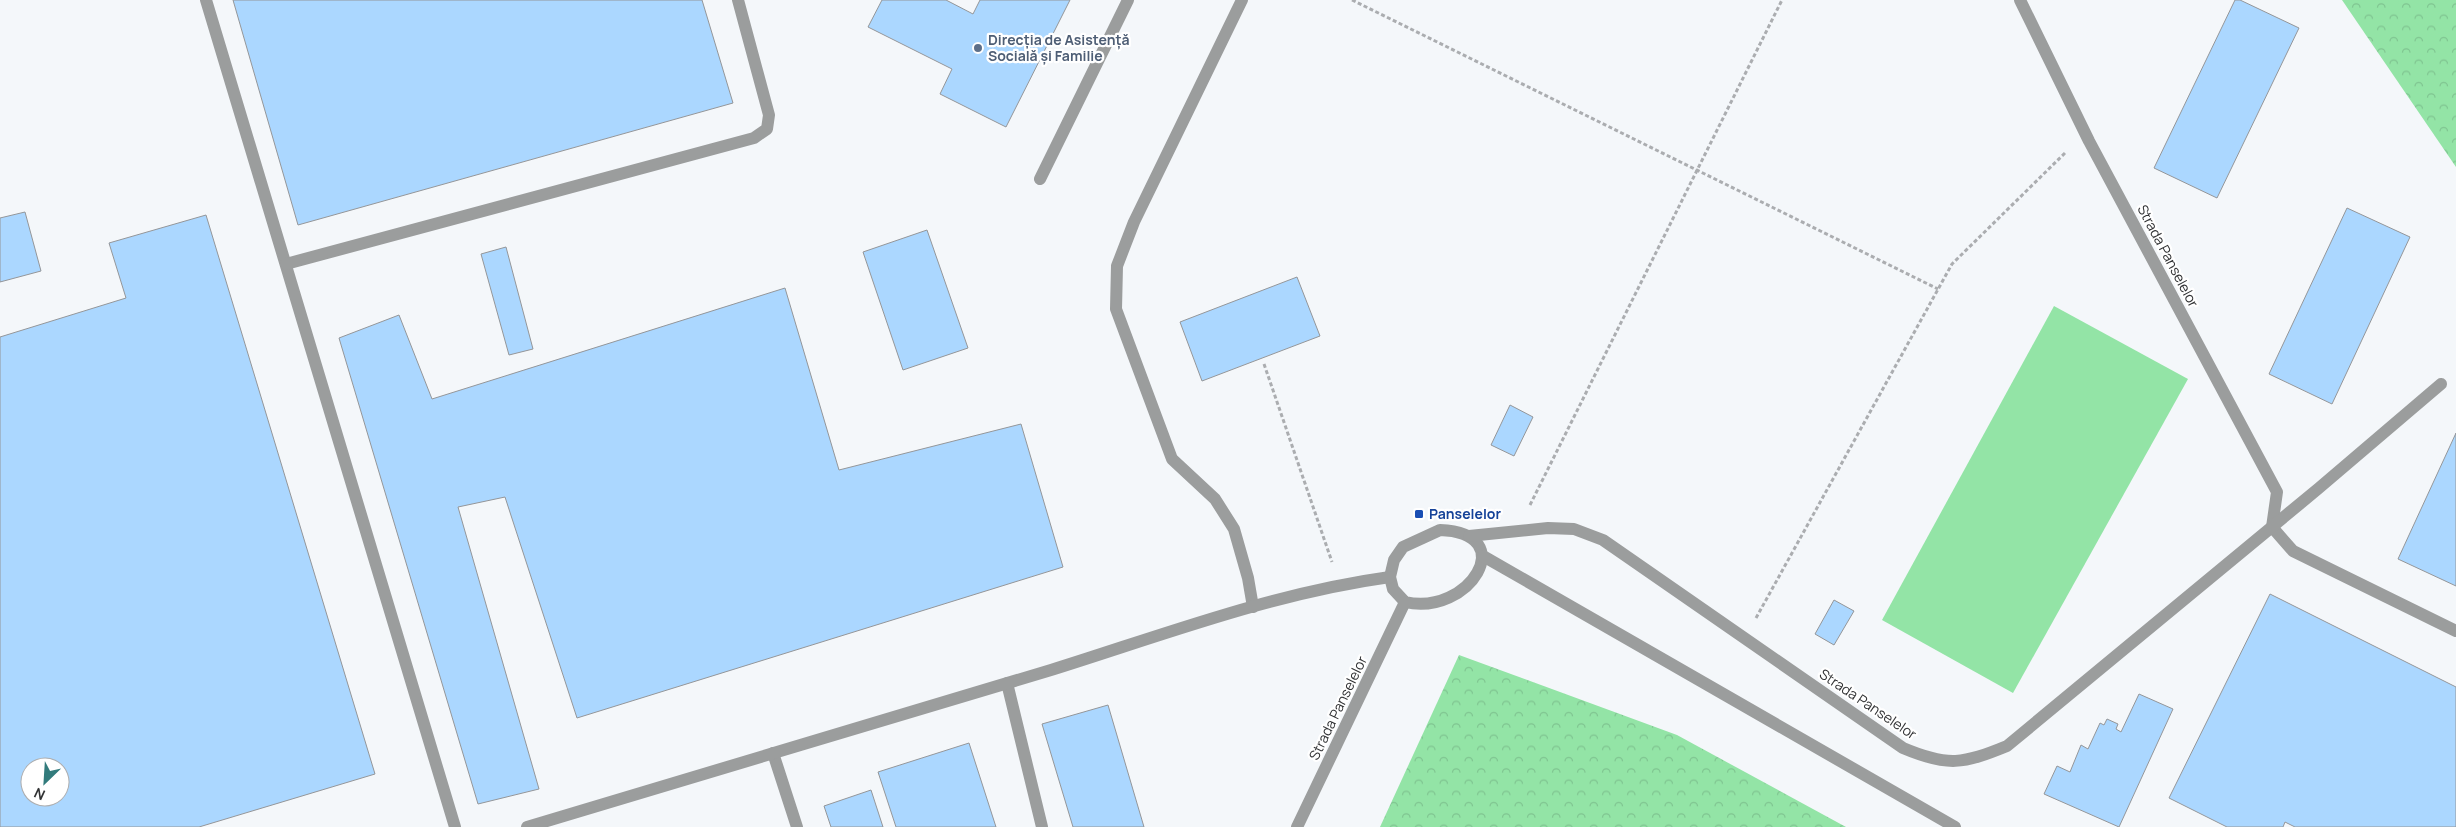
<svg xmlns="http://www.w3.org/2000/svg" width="2456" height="827" viewBox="0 0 2456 827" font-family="Manrope,sans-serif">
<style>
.forest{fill:url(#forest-crowns)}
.park{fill:#93e4a6}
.building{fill:#abd7ff;stroke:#949699;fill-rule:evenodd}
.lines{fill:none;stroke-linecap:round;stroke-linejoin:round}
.path{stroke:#abadb0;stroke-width:3;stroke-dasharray:4 2.5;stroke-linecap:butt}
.minor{stroke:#9b9d9d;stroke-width:12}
.service-dot{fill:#5c6f8a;stroke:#fff;stroke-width:2}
.transit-dot{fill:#1a4fb4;stroke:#fff;stroke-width:2}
.labels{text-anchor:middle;stroke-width:4.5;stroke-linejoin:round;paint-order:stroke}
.service-label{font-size:14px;font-weight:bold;fill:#4e5e75;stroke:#fff;text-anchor:start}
.street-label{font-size:14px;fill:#313234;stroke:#fff}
.transit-label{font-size:14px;font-weight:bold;fill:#164399;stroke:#fff;text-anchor:start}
</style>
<defs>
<pattern id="forest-crowns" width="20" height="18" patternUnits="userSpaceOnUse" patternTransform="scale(1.25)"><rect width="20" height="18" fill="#93e4a6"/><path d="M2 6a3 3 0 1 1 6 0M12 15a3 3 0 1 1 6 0" fill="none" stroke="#7fc490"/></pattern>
</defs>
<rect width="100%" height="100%" fill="#f4f7fa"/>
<g class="forest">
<polygon points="2342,0 2456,0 2456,167"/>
<polygon points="1459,655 1677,735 1846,827 1380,827"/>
</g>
<polygon class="park" points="2054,306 2188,379 2013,693 1882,620"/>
<g class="building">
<polygon points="233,0 702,0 733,103 298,225"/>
<polygon points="882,0 946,0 973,14 980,0 1070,0 1006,127 940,94 952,69 868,27"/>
<polygon points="2235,0 2240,0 2299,28 2217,198 2154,168"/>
<polygon points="2347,208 2410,237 2332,404 2269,374"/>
<polygon points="25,212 41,271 0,282 0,218"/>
<path d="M206,215L375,774L199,827H0V337L126,298L109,243ZM30,767H60V797H30Z"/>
<polygon points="927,230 968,348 903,370 863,252"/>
<polygon points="506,247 533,349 509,355 481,254"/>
<polygon points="1297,277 1320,336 1202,381 1180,322"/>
<polygon points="785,288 839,470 1021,424 1063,567 577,718 505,497 458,507 539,789 478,804 339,338 399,315 432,399"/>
<polygon points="1510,405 1533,417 1514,456 1491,445"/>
<polygon points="2456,433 2456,586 2398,559"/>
<polygon points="2270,594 2456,687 2456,827 2295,827 2285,822 2283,827 2227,827 2169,798"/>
<polygon points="1834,600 1854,611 1834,645 1815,634"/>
<polygon points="2139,694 2173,709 2119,827 2044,794 2057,766 2070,772 2081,745 2088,749 2100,723 2104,725 2107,719 2118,724 2116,729 2121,732"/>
<polygon points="1108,705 1144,827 1073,827 1042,724"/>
<polygon points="969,743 996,827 896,827 878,772"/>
<polygon points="871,790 883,827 831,827 824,806"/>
</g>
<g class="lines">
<g class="path">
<polyline points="1352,0 1938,289"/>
<polyline points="1264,364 1332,562"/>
<polyline points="1530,505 1782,0"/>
<polyline points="1756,618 1952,264 2066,152"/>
</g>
<g class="minor">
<polyline points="206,0 455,827"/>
<polyline points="1242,0 1134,222 1117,266 1116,309 1172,459 1215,499 1234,529 1248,578 1253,607"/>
<polyline points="2020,0 2089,141 2277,492 2272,527 2293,551 2456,631"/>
<polyline points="1040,179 1128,0"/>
<polyline points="286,264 754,138 767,129 769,115 738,0"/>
<path d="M1440,530C1522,533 1469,617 1405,602L1393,589L1390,577L1394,560L1403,547Z"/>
<path d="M1469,536L1548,528L1574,529L1603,540L1903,748C1948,767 1963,764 2007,746L2319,488L2441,384"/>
<polyline points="1483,556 1955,827"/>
<polyline points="1007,683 1042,827"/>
<polyline points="773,753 797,827"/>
<path d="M527,827C701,775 876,723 1051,670C1163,635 1273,593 1390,577"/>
<polyline points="1297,827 1405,602"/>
</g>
</g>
<circle class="service-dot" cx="978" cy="48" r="5"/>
<rect class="transit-dot" x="1414" y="509" width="10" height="10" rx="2.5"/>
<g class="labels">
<g class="service-label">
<text x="988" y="45">Direcția de Asistență<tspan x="988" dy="16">Socială și Familie</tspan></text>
</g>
<g class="street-label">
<text transform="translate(2168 256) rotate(62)" y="5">Strada Panselelor</text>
<text transform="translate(1868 704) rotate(34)" y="5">Strada Panselelor</text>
<text transform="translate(1338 708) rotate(-64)" y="5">Strada Panselelor</text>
</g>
<g class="transit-label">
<text x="1429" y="519">Panselelor</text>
</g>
</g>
<g transform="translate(45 782) rotate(205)"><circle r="24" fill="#ffffff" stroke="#adadae"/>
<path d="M0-4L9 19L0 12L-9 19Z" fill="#327b7c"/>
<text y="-8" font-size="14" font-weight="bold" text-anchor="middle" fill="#313234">N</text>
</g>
</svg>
